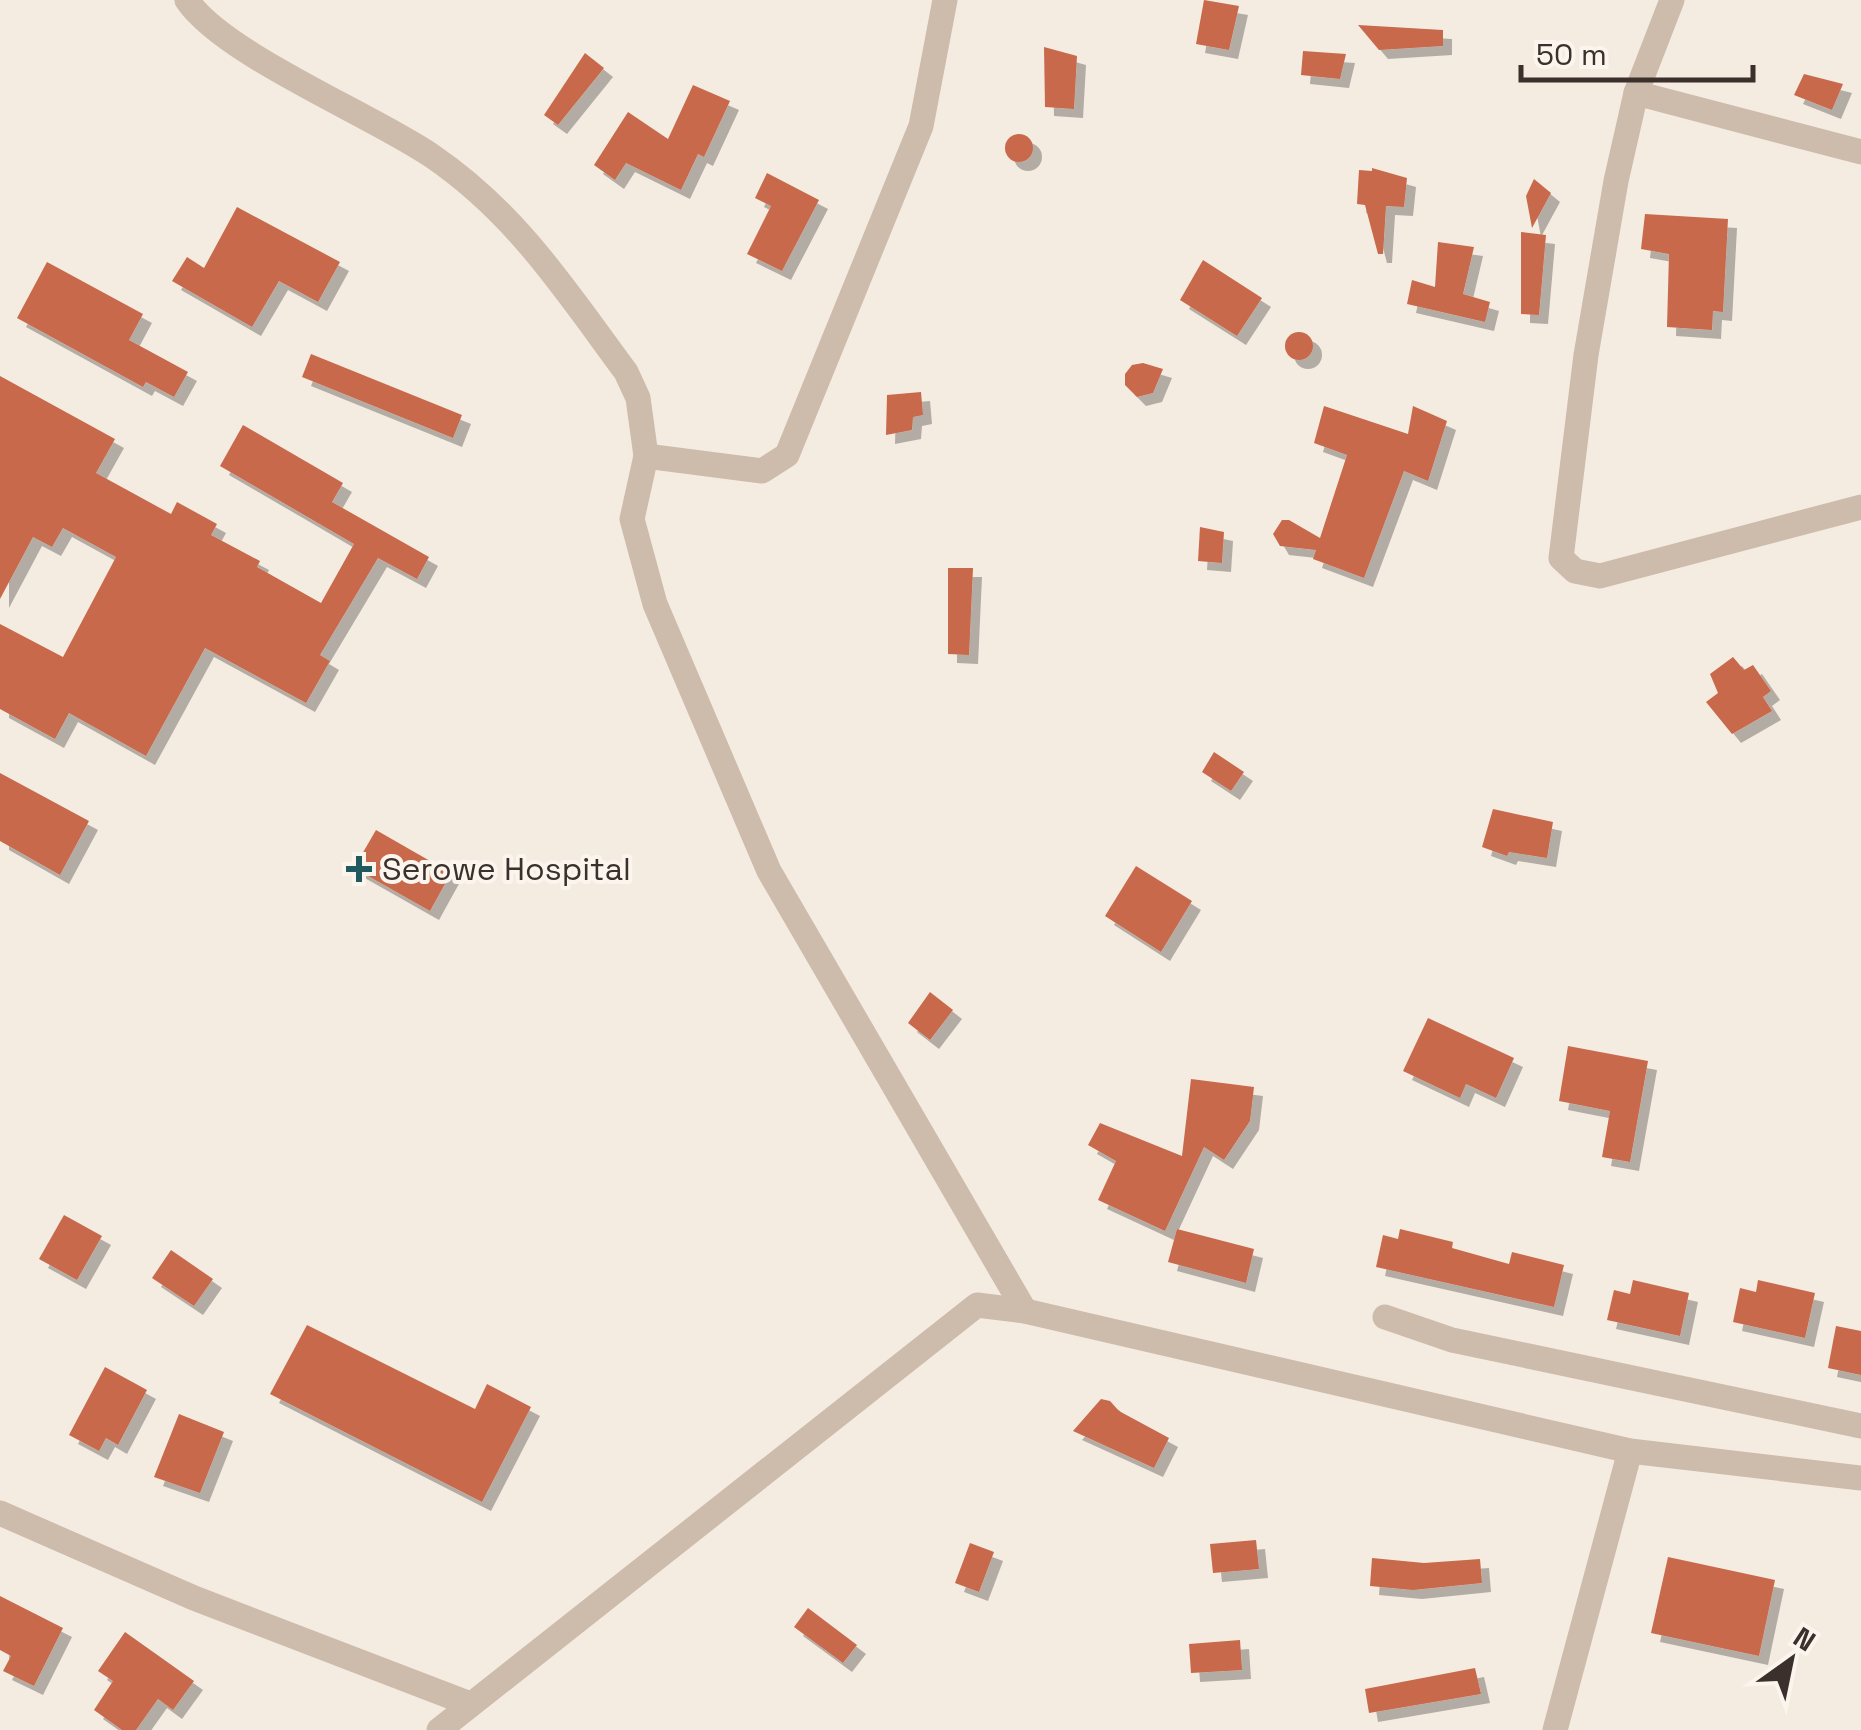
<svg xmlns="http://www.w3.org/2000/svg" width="1861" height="1730" viewBox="0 0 1861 1730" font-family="'Space Grotesk',sans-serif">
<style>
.building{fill:#c8694b;filter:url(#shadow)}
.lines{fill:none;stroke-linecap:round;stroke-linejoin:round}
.minor{stroke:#cdbbac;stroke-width:25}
.poi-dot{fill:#1f5a5e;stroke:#fbf5ee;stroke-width:4}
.labels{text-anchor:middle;stroke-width:8;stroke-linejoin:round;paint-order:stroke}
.poi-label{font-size:32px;fill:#3b302b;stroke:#fbf5ee;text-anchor:start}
</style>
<defs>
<filter id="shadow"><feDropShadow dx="9" dy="9" stdDeviation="0" flood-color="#0004"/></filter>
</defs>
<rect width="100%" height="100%" fill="#f4ebe1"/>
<g class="building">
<polygon points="1204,0 1239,6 1229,50 1196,44"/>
<polygon points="1358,25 1443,30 1443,46 1379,50"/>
<polygon points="1044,47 1077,56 1074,109 1045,107"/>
<polygon points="1303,51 1346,54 1340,79 1301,75"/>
<polygon points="585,53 604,68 558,125 544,115"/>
<polygon points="1804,74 1843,84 1832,110 1794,95"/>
<polygon points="693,85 730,101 704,157 698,154 681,190 626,163 615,180 594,165 628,112 668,139"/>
<circle cx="1019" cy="148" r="14"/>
<polygon points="1372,168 1407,178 1404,207 1386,206 1383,254 1378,254 1365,205 1357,204 1359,170 1372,171"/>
<polygon points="767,173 819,200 782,271 747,254 771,206 755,198"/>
<polygon points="1534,179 1551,193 1532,228 1526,196"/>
<polygon points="237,207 340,262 318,302 279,281 252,327 172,281 187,257 204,268"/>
<polygon points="1645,214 1728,219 1723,312 1713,311 1712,330 1667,327 1669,254 1641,249"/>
<polygon points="1521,232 1546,235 1539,315 1521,314"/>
<polygon points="1438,242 1474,247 1463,294 1490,302 1485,322 1407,304 1412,280 1435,287"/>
<polygon points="1203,260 1262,298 1237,336 1180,300"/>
<polygon points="47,262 143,314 129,340 188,372 174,397 146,382 143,387 17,318"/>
<circle cx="1299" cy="346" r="14"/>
<polygon points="311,354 462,415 453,438 302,377"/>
<polygon points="1143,363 1163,369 1153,393 1137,397 1125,385 1125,374 1132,365"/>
<polygon points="0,376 115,439 96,473 171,514 177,502 217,524 211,535 260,561 257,567 321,603 354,544 220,466 243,425 343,483 332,502 429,557 417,579 378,558 320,655 330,661 306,703 205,648 146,756 69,713 55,739 0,709 0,624 63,657 116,557 63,528 52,547 33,537 0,599"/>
<polygon points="921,392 923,415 913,417 912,430 886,435 887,395"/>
<polygon points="1324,406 1408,434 1413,406 1447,421 1428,481 1404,471 1364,578 1313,559 1316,550 1280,546 1273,534 1282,520 1289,520 1320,538 1347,455 1314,443"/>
<polygon points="1200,527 1224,532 1222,563 1198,561"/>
<polygon points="948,568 973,568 969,655 948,654"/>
<polygon points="1733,657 1744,670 1753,665 1771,691 1763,697 1772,711 1732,734 1706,702 1718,693 1710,674"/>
<polygon points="1214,752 1244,772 1231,791 1202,772"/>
<polygon points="0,773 89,821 60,875 0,841"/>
<polygon points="1493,809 1553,822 1547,858 1509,852 1507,856 1482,847"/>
<polygon points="376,830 451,873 430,911 354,868"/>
<polygon points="1136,866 1192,901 1161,952 1105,916"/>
<polygon points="930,992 953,1010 930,1040 908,1023"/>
<polygon points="1428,1018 1514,1058 1496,1098 1466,1084 1460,1098 1403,1071"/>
<polygon points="1568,1046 1648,1061 1630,1162 1602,1157 1610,1111 1559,1101"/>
<polygon points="1191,1079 1254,1087 1250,1121 1224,1160 1204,1147 1165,1231 1098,1200 1116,1161 1088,1145 1100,1123 1182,1156"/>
<polygon points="64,1215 102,1236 77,1280 39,1259"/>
<polygon points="1177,1229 1254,1249 1246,1283 1168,1262"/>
<polygon points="1400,1229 1453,1242 1452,1248 1509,1264 1512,1252 1564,1265 1554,1307 1376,1267 1383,1235 1398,1239"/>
<polygon points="171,1250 213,1279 194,1306 152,1278"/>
<polygon points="1633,1280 1689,1293 1680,1336 1607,1320 1614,1290 1630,1294"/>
<polygon points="1758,1280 1815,1293 1805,1338 1733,1322 1740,1288 1756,1292"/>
<polygon points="307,1325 475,1409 487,1384 531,1407 482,1502 270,1394"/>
<polygon points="1836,1326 1861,1331 1861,1375 1828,1368"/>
<polygon points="105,1367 147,1390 118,1445 106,1438 99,1451 69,1435"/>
<polygon points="1101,1399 1110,1401 1119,1411 1169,1438 1154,1468 1073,1431"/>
<polygon points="179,1414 224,1432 200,1493 154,1477"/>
<polygon points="1256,1540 1259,1569 1213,1573 1210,1544"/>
<polygon points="970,1543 994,1552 979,1592 955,1583"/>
<polygon points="1668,1557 1775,1580 1759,1656 1651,1633"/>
<polygon points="1372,1558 1424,1563 1480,1559 1482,1583 1413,1590 1370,1586"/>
<polygon points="0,1596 63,1628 34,1686 3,1671 11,1656 0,1650"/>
<polygon points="808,1608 857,1645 843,1663 794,1627"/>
<polygon points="125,1632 194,1681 173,1710 158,1699 136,1730 122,1730 94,1710 113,1681 98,1671"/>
<polygon points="1240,1640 1242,1670 1191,1673 1189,1644"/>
<polygon points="1475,1668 1481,1694 1369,1713 1365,1689"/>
</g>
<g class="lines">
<g class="minor">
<path d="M187,0C223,54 372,115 432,156C517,214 566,291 626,372L638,398L646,456L632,519L655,604L769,871L1025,1311"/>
<polyline points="1672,0 1636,93 1616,181 1586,355 1561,558 1575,571 1600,576 1861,507"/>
<polyline points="1636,93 1861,152"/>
<polyline points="646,456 762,471 787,455 921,126 945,0"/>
<polyline points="1385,1317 1452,1340 1861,1426"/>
<polyline points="0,1513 194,1598 470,1704"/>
<polyline points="439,1730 977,1305 1025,1311 1630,1451 1861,1478"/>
<polyline points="1555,1730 1630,1451"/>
</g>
</g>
<path class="poi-dot" d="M354 854h10v10h10v10h-10v10h-10v-10h-10v-10h10z"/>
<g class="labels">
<g class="poi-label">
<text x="382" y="880">Serowe Hospital</text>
</g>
</g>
<g transform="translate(1791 1660) rotate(33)" stroke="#fbf5ee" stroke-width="8" paint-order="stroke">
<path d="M0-8L18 38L0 25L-18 38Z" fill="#3b302b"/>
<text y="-15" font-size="28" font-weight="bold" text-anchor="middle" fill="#3b302b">N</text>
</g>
<path d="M1521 65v15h232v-15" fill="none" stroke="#3b302b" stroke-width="5"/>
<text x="1536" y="65" font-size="30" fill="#3b302b" stroke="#fbf5ee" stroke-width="8" paint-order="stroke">50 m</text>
</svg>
